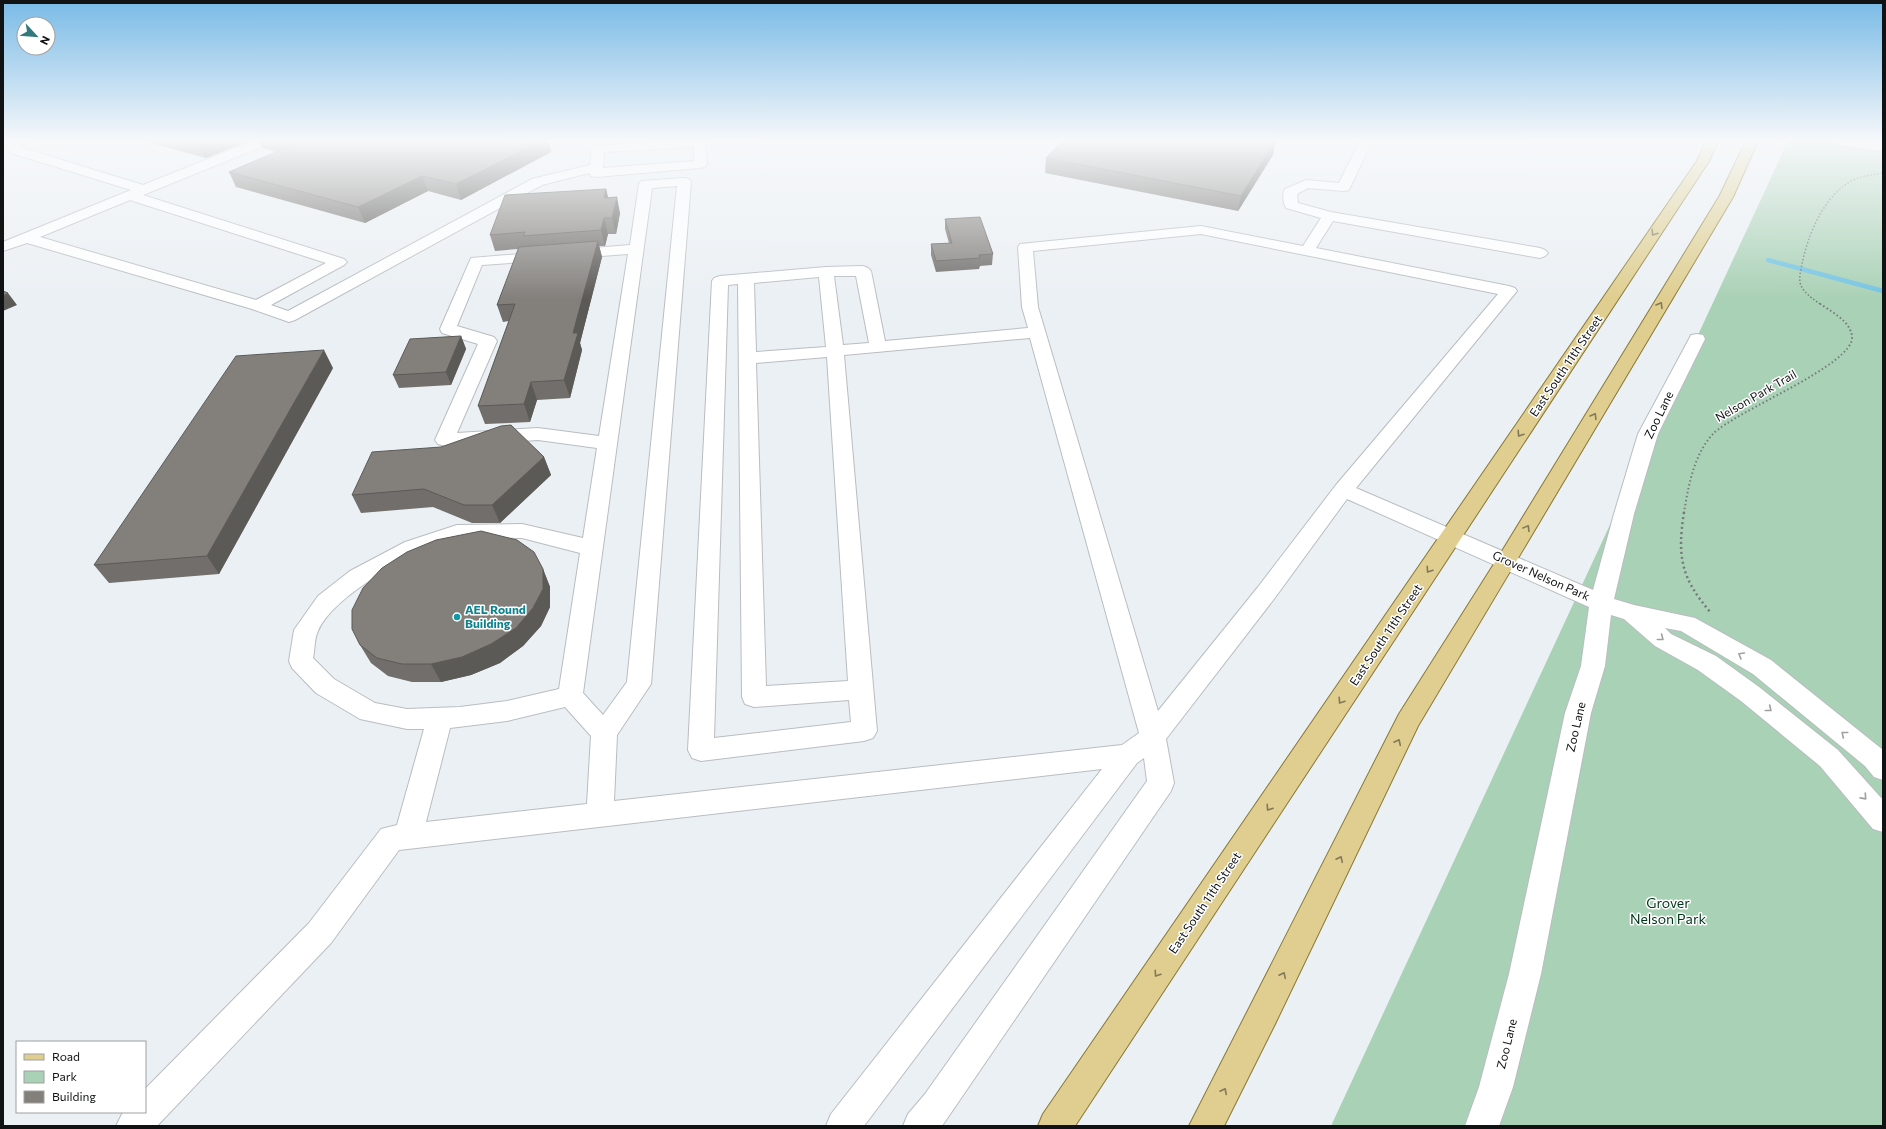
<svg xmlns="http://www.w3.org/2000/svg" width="1886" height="1129" viewBox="0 0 1886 1129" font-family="Commissioner,sans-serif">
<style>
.green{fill:#a9d1b5}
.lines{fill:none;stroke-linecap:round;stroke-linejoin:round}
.stream{stroke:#74c3e2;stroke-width:4.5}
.minor-casing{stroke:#b9bdc1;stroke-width:2}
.major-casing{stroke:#897734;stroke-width:2}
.path-far2{stroke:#777a7d;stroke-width:1.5;stroke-dasharray:1.5 2;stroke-linecap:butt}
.path-far1{stroke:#777a7d;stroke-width:2;stroke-dasharray:1.5 2.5;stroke-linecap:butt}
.path{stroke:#777a7d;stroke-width:2.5;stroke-dasharray:2 3;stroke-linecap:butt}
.minor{fill:#fff;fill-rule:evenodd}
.major{fill:#dfce8f;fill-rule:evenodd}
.wall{fill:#716e6b}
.shaded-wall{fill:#5c5a57}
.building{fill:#83807c;stroke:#5c5a57}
.oneway{stroke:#827958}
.oneway2{stroke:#a0a0a1}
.culture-dot{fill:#0f9aa8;stroke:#fff;stroke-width:1.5}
.labels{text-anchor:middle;stroke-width:3;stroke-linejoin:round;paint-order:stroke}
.street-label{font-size:12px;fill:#111214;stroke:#fff}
.culture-label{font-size:12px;font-weight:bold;fill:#0d838f;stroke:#fff;text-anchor:start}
.near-park-label{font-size:14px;fill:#003419;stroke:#fff}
</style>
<rect width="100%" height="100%" fill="#ebf0f4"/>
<polygon class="green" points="1788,141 1867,141 1883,143 1883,1126 1331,1126"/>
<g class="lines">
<polyline class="stream" points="1768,260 1883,291"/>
<defs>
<g id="minor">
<path d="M12,141H27L20,147L143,185L253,141H270L268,144L143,195L344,259L347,262L344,265L271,305L288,311L532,179L590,165L592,149L594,146L667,141H705L707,164L705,167L700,168L596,177L591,176L589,173L542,185L295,320L289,322L252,309L27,243L3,251V242L131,190L11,153L5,147ZM694,147V161L603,168L604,152ZM130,200L326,263L256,300L40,237Z"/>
<path d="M1360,141H1372L1349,190L1344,191L1308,188L1297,194L1298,203L1331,212L1540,248L1545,250L1548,253L1545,256L1540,258L1333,221L1316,248L1509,286L1515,288L1517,291L1356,488L1593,590L1614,514L1638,434L1689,339L1691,335L1697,334L1703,335L1705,339L1658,434L1634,514L1614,599L1634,605L1695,618L1771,660L1883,750V780L1874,777L1865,766L1753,674L1681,631L1665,628L1671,634L1716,656L1759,687L1838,750L1883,800V832L1873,829L1820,766L1741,701L1698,670L1655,646L1624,619L1611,615L1605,666L1591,713L1541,974L1513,1087L1499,1126H1465L1479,1087L1509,974L1565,713L1581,666L1589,607L1347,499L1274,599L1166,739L1174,783L1171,791L942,1126H903L908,1114L925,1094L1147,781L1144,758L1137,763L864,1126H826L831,1114L1102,769L399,850L331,943L157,1126H116L123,1112H145V1089L309,923L381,829L397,825L424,729H407L360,719L316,693L292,668L289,661L294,630L318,596L350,571L405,542L457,525L522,524L583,538L597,448L538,440L445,446L438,444L435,440L478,344L442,333L440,329L471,258L630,245L639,184L641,181L684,178L689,179L691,182L651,684L617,735L614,801L1122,745L1139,733L1030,338L844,355L877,731L873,738L864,741L701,761L692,758L688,750L712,281L714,278L720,276L826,267L863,266L868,268L871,271L885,341L1028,328L1022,307L1018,247L1020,244L1201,226L1303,246L1321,218L1286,208C1283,203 1282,194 1285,189L1306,180L1339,183ZM677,186L627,682L603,715L583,693L652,188ZM1201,234L1498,294L1336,485L1258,587L1158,711L1038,307L1033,251ZM628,254L599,436L538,428L457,433L497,341L494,337L457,326L482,265ZM834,276H856L869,343L843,345ZM819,277L826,347L756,352L754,283ZM738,284L742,697L745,704L754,707L849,700L851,722L714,738L728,285ZM827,357L848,681L766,686L756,363ZM522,538L580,553L559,689L507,701L460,707L407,709L375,703L334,679L313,658C315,650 314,639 318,631C334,594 419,548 458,539C474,536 505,538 522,538ZM565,707L591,736L587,804L426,822L450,728L507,721Z"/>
<polygon points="1835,141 1868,141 1883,143 1883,151 1841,145"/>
</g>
<g id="major">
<polygon points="1706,141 1718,141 1709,161 1075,1126 1038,1126 1043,1114 1697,161"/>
<polygon points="1746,141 1758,141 1733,197 1418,726 1275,1024 1224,1126 1189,1126 1399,714 1499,556 1719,197"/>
</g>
</defs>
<use href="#minor" class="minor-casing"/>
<use href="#major" class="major-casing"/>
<path class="path-far2" d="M1820,304C1813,299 1801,291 1800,282C1799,276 1801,270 1802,264C1808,235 1822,200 1848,183C1858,176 1871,175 1883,173"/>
<path class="path-far1" d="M1684,513C1688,487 1694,454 1713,434C1735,411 1854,365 1852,337C1851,321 1830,311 1819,303"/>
<path class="path" d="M1684,512C1677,557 1681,578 1711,613"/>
<use href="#minor" class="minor"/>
<use href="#major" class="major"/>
</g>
<g class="wall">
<polygon points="143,141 249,141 206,158"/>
<polygon points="259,141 549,141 551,152 461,200 428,191 365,223 236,187 229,172 276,152 262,148"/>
<polygon points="1063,141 1276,141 1273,155 1238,211 1045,173 1046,158"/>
<polygon points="606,189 608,198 620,213 616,234 608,234 605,246 599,246 602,257 580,343 582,350 570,398 537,400 530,422 485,424 478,406 509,321 503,322 497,305 518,249 495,251 490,235"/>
<polygon points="945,219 993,254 992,265 980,266 979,269 936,272 931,255 931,244 949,243 945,229"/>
<polygon points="461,336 466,349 451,385 399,388 393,375"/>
<polygon points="333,368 219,574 109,583 94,565"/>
<polygon points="544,457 551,475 500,523 472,523 433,507 361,513 352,495"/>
<polygon points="543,569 550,587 550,607 541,626 523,646 500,663 471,675 441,682 412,682 388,676 371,663 360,645"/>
</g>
<g class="shaded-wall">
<polygon points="205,141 249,141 206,158 198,144"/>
<polygon points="529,141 549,141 551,152 461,200 456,184"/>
<polygon points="1275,141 1273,155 1238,211 1241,196"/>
<polygon points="422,176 428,191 365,223 358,207"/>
<polygon points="606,189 610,205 604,198"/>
<polygon points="617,197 620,213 616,234 612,218"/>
<polygon points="604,218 608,234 605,246 601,230"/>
<polygon points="598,241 602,257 580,343 582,350 570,398 564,380 573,333"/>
<polygon points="8,293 17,305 3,311 3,296"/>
<polygon points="461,336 466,349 451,385 446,372"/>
<polygon points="324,350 333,368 219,574 207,556"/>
<polygon points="531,382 537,400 530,422 524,404"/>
<polygon points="544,457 551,475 500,523 492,505"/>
<polygon points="543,569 550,587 550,607 541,626 523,646 500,663 471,675 441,682 431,664"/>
</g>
<g class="building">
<polygon points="188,141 205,141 198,144"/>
<polygon points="285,141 541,141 456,184 422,176 358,207 229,172 295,144"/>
<polygon points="1063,141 1275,141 1241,196 1046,158"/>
<polygon points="606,189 604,198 617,197 612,218 604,218 601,230 523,236 525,232 490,235 505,195"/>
<polygon points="980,217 993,254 979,255 980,258 936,261 931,244 952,243 945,219"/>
<polygon points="598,241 573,333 578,333 564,380 531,382 524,404 478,406 515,304 497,305 519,247"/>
<polygon points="3,291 8,293 3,296"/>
<polygon points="461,336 446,372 393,375 410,339"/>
<polygon points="324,350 207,556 94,565 236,356"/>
<polygon points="511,425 544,457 492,505 464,505 424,489 352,495 372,452 441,447 501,426"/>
<polygon points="481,531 517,540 534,552 543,569 543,589 533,608 516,628 491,644 462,657 431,664 402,664 377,658 360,645 352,629 352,610 363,588 382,568 407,552 436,540"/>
</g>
<defs><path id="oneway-chevron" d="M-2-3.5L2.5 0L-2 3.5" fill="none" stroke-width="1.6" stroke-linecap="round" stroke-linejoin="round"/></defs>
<g class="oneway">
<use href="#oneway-chevron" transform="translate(1654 233) rotate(124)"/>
<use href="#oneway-chevron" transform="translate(1660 305) rotate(-59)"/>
<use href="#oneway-chevron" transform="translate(1594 416) rotate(-59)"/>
<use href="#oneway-chevron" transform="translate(1520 434) rotate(124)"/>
<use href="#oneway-chevron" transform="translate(1527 528) rotate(-59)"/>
<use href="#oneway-chevron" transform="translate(1429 570) rotate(124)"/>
<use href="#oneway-chevron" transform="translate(1341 701) rotate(124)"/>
<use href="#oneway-chevron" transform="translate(1398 742) rotate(-64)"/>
<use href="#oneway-chevron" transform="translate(1269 808) rotate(124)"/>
<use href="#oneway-chevron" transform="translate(1340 859) rotate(-64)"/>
<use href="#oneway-chevron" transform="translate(1157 974) rotate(124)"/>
<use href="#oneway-chevron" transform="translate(1283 975) rotate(-64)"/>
<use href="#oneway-chevron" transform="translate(1224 1091) rotate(-63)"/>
</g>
<g class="oneway2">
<use href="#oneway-chevron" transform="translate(1661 638) rotate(38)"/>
<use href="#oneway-chevron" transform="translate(1741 655) rotate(-150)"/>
<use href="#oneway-chevron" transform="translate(1769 709) rotate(39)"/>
<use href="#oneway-chevron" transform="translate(1844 734) rotate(-141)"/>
<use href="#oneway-chevron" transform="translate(1864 797) rotate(48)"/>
</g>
<linearGradient id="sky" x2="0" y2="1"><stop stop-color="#79bae6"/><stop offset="0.47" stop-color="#f6f8fa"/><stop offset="1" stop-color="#f6f8fa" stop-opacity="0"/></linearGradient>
<rect width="1886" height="299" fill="url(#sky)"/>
<circle class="culture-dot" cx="457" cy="617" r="4"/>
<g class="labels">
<g class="street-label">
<text transform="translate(1566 366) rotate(-56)" y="4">East South 11th Street</text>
<text transform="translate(1756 396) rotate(-30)" y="4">Nelson Park Trail</text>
<text transform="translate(1659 415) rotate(-64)" y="4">Zoo Lane</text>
<text transform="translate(1541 576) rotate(24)" y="4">Grover Nelson Park</text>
<text transform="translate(1386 635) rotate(-56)" y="4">East South 11th Street</text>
<text transform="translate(1576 727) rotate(-77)" y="4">Zoo Lane</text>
<text transform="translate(1205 903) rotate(-56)" y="4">East South 11th Street</text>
<text transform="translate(1507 1044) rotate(-76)" y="4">Zoo Lane</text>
</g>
<g class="culture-label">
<text x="465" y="614">AEL Round<tspan x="465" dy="14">Building</tspan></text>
</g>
<g class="near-park-label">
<text x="1668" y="908">Grover<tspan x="1668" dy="16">Nelson Park</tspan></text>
</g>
</g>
<rect width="1886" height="1129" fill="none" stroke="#111214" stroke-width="8"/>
<rect x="16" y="1041" width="130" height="72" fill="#ffffff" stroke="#a0a0a1"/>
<rect x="24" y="1054" width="20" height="6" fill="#dfce8f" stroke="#a0a0a1"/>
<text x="52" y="1061" font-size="12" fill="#111214">Road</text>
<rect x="24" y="1071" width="20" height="12" fill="#a9d1b5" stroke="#a0a0a1"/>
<text x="52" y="1081" font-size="12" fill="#111214">Park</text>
<rect x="24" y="1091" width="20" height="12" fill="#83807c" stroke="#a0a0a1"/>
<text x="52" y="1101" font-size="12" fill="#111214">Building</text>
<g transform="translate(36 36) rotate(116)"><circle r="19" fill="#ffffff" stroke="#a0a0a1"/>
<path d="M0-3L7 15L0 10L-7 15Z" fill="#30797c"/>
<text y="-6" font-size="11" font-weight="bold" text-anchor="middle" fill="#111214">N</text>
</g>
</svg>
